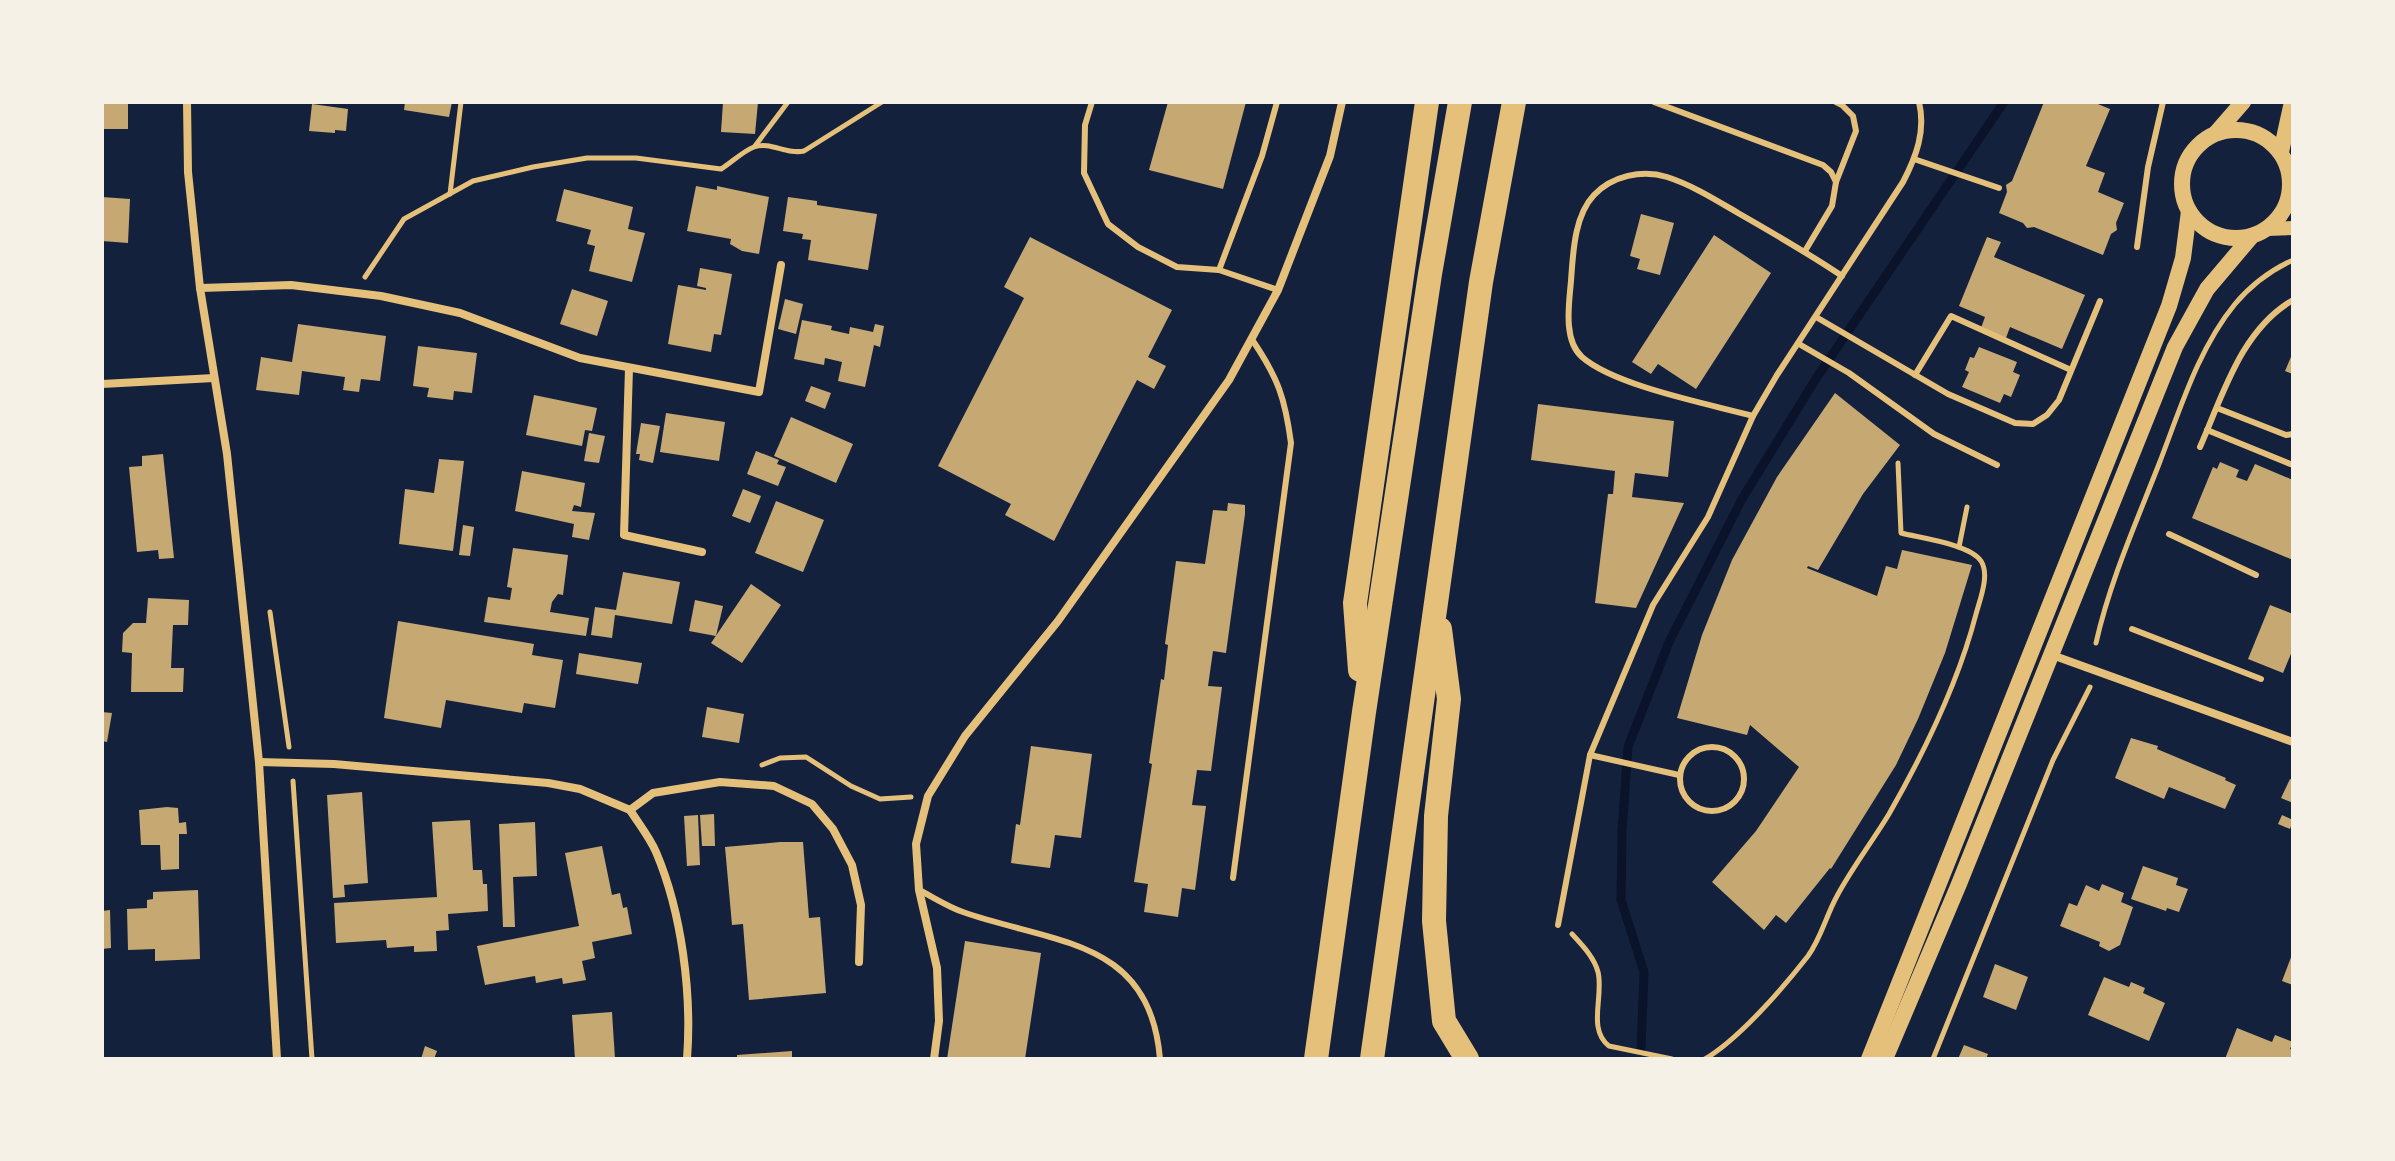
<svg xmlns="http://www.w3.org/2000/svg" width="2395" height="1161" viewBox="0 0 2395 1161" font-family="Georgia,serif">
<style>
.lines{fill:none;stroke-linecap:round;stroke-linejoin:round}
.stream{stroke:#0b132b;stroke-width:9}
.building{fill:#c6a872}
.path{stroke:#e5c07b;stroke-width:5}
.service{stroke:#e5c07b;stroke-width:6}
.minor{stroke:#e5c07b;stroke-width:8}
.tertiary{stroke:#e5c07b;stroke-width:14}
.secondary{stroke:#e5c07b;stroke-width:16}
.motorway{stroke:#e5c07b;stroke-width:24}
</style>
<rect width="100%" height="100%" fill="#14213d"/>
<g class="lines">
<polyline class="stream" points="1641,1049 1644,972 1621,900 1622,831 1628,747 1669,642 1742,499 1817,377 2004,102"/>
</g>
<g class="building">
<rect x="102" y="102" width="26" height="27"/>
<polygon points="405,102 452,102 449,117 404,110"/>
<polygon points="723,102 758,102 755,134 721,132"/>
<polygon points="1168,102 1246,102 1223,189 1149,170"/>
<polygon points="2044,102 2093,102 2110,109 2086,166 2105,173 2098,192 2124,203 2116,223 2117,230 2111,234 2103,255 2034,227 2027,228 2023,223 1999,213 2007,192 2006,185 2012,181"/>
<polygon points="312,104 348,109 346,131 335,130 335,133 309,131"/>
<polygon points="696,186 717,190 717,186 769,197 759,254 742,251 730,244 731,239 687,231"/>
<polygon points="564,189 633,207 628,229 645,233 632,282 589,271 595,246 587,244 591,230 556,221"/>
<polygon points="102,197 130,199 128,243 102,241"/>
<polygon points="788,197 817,201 817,205 877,214 868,270 808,260 811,240 802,239 803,234 783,231"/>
<polygon points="1641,214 1674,223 1660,275 1637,269 1640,259 1630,256"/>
<polygon points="1714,235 1771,273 1696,389 1658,364 1651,374 1632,362"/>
<polygon points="1030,237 1172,310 1148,357 1166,366 1154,389 1137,380 1054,541 1005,515 1011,504 938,466 1024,298 1004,287"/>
<polygon points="1987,237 2001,242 1994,257 2085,295 2062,349 2010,327 2006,338 1981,328 1985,317 1959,306"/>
<polygon points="700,268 732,274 721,335 714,334 711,352 668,344 678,285 706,290 706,288 697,286"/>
<polygon points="572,289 608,301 597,336 560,324"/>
<polygon points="785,299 803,304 796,334 778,329"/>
<polygon points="802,320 832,326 831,330 849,334 850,327 873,332 875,324 884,326 880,347 874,345 865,387 838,381 842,362 825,358 824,365 794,359"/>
<polygon points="298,324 386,336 380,381 361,379 359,392 343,390 345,377 302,371 299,395 256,390 261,357 292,362"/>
<polygon points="418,346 477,353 472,393 454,391 453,400 427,397 429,388 413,386"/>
<polygon points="1979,347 2017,362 2013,372 2020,375 2011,397 2004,394 2000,403 1962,387 1969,372 1965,370 1970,357 1974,358"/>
<polygon points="2293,352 2293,374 2285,371"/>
<polygon points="811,386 831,393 825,409 805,401"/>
<polygon points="1835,393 1900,445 1863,494 1818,570 1808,566 1807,568 1877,596 1886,566 1897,569 1902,550 1972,565 1945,653 1918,719 1896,765 1831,869 1830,868 1786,923 1776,915 1764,930 1712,882 1756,831 1799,767 1750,725 1747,735 1677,718 1702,635 1732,560 1777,477"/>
<polygon points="534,395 597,408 592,431 585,430 582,446 526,435"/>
<polygon points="1538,404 1674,421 1668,477 1635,473 1632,497 1684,503 1636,608 1595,603 1608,494 1613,494 1615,471 1531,460"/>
<polygon points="666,413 725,422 719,461 660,452"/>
<polygon points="791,417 853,444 836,483 774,456"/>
<polygon points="641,423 660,426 653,463 639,460 640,454 636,454"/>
<polygon points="589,433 605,436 599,463 584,461"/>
<polygon points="756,451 779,460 777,464 786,467 778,486 747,474"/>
<polygon points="163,454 174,558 159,559 158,550 137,552 129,467 142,466 142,456"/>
<polygon points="439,459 464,461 453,551 399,544 405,489 434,493"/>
<polygon points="2220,462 2239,470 2236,477 2247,481 2255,464 2293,480 2293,560 2192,518 2213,467 2217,469"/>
<polygon points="522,471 585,483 581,507 574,505 572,511 595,513 589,540 572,537 574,524 515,511"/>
<polygon points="743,489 761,496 750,523 732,516"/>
<polygon points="776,501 824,520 803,572 755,553"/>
<polygon points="1228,503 1245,505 1245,514 1226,653 1213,651 1208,686 1222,687 1211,771 1197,770 1192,805 1206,806 1195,890 1182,888 1178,917 1144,912 1148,884 1134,882 1152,764 1149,763 1161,679 1164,680 1168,645 1165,644 1176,561 1205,564 1213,510 1227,511"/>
<polygon points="463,525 474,527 470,556 459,555"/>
<polygon points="513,548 568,555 563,595 558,594 552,602 550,612 589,618 586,636 484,622 488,597 510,600 512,588 507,587"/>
<polygon points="623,572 680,582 672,624 615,615 612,638 591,635 595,607 616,610"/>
<polygon points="751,584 781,605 742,663 711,643"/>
<polygon points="148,598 189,600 188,625 173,625 171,668 184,668 183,692 131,692 132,653 122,652 123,633 133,623 146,623"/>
<polygon points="695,600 723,606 716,636 689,631"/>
<polygon points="2270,605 2293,614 2293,649 2283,673 2248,659"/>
<polygon points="398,621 534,644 532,655 563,660 555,708 524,703 522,713 446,700 441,728 384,718"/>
<polygon points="579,653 642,663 638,684 576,674"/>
<polygon points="707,707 744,714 739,743 702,737"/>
<polygon points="102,712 112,713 107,742 102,741"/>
<polygon points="2131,738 2158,746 2157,749 2226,778 2225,780 2236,785 2225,809 2169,787 2164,799 2115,778"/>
<polygon points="1031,746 1092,754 1081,838 1055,835 1050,868 1011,863 1016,824 1020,825"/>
<polygon points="2290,779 2293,780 2293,803 2281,798"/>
<polygon points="362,792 368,883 344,885 345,897 333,898 327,795"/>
<polygon points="167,807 178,808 179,823 186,822 187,834 179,834 179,869 161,870 160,845 141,845 139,810"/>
<polygon points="714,814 715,846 702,846 700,815"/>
<polygon points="698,815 700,865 687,866 684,816"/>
<polygon points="2282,815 2293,820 2290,829 2278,824"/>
<polygon points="470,820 473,870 482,870 483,884 487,884 488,911 448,914 449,930 436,931 437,951 414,952 414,946 387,948 386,940 336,943 334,903 437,897 432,822"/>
<polygon points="535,822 537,876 513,877 515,927 503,927 499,824"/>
<polygon points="780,842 803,842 809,918 820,917 826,993 749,1000 743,924 732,925 725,847"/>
<polygon points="602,846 612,895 620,893 623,908 627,907 632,934 592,942 595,958 582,961 586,980 563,984 562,978 536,983 535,976 485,985 477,946 579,926 565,853"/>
<polygon points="2143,866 2178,878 2176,885 2188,889 2179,912 2167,908 2166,911 2131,899"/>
<polygon points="2102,884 2124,893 2121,902 2133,907 2120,945 2109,951 2099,946 2100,942 2060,926 2069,903 2077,906 2086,885 2099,891"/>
<polygon points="198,890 200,959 155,961 155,949 128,950 127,909 147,908 147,900 153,899 153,892"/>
<polygon points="110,910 111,948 102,949 102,911"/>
<polygon points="965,941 1041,953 1025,1059 947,1059"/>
<polygon points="2293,952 2293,985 2282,981"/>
<polygon points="1995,964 2028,977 2016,1010 1983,997"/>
<polygon points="2104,977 2129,987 2131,982 2145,988 2143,993 2165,1003 2149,1041 2088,1015"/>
<polygon points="612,1012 615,1059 575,1059 572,1015"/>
<polygon points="2237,1028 2272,1042 2275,1035 2293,1042 2290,1049 2293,1050 2293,1059 2225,1059"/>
<polygon points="1964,1045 1988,1054 1986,1059 1958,1059"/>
<polygon points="425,1046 437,1051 434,1059 421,1059"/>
<polygon points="792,1051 792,1059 737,1059 737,1055"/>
</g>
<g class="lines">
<g class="path">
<polyline points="755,146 788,102"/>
<polyline points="450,194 461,102"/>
<path d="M365,277L404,219L473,181L533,167L587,158H636L721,169C731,163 743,151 754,147C770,141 787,155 804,151L882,102"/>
<polyline points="1959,547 1967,507"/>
<polyline points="270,612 289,747"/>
<path d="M2096,643C2110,581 2136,523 2159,464C2180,410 2198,349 2235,304C2251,285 2271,270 2293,260"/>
<polyline points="762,765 780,758 806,757 851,786 880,799 911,797"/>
<polyline points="293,781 312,1059"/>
<path d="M1572,934C1582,945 1594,957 1598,972C1604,996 1587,1029 1609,1046L1672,1059"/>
<path d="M1705,1059C1739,1039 1783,988 1808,956C1821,938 1826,916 1837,896C1852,868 1872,842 1889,814C1925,751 1958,684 1976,614C1980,599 1990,575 1981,561C1970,544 1920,538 1901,533L1898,463"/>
<polyline points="1933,1059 2053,760 2090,687"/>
</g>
<g class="service">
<polyline points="1092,102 1085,125 1084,173 1108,224 1138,247 1177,267 1219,270 1278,290"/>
<polyline points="1654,102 1823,165 1831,172 1836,182"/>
<polyline points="1914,159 1999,188"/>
<polyline points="2137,247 2148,167 2163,102"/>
<polyline points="1805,251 1832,206 1836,182 1856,131 1853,116 1842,105 1836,102"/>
<polyline points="1219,270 1262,156 1277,102"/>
<polyline points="1816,317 1948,394 2015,423 2033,424 2047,415 2059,400 2100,301"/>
<polyline points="1799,344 1849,373 1934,434 1997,465"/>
<polyline points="1915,375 1951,316 2071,370"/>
<polyline points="2217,408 2286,435 2293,434"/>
<path d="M1753,416C1709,404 1615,386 1582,357C1563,340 1569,304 1571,281C1573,254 1574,216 1594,195C1612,176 1642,169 1667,177C1692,185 1716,200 1738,213C1773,233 1808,253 1842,276"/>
<polyline points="2207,430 2293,465"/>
<path d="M2200,447C2223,395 2241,330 2293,300"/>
<polyline points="2169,534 2256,575"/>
<polyline points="2132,629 2261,679"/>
<circle cx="1712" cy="779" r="32"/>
<polyline points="1590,755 1679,775"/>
<path d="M1233,878L1291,443C1285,398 1278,378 1253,341"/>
<path d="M919,890C933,897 948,907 963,912C1054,944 1150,938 1160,1059"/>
<path d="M1558,925L1590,755L1653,605L1708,517L1753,416L1777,375L1903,182C1916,157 1926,131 1919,102"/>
</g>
<g class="minor">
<polyline points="187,102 188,172 200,288 227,454 259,762 277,1059"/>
<polyline points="200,288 291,285 381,296 460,313 580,358 759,392 781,265"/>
<polyline points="629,368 624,535 702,552"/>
<polyline points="102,384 214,378"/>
<polyline points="2052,655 2293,742"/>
<polyline points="259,762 334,764 548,783 580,789 630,810 653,793 720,782 774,786 812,804 833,829 852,865 861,905 859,962"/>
<path d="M630,810C639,824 650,838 656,852C682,913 692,994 687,1059"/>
<polyline points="934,1059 939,1021 937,968 919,890 916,844 928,796 965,736 1058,621 1229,380 1278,290 1330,156 1342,102"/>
</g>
<g class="tertiary">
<polyline points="2289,167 2293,170"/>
<polyline points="2267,229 2293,228"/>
</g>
<g class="secondary">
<circle cx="2236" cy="184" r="54"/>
<polyline points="2216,133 2243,102"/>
<polyline points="2281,152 2292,102"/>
<polyline points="1869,1059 2169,306 2183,258 2189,211"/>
<polyline points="1885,1059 1959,884 2175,347 2207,289 2251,237"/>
</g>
<g class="motorway">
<polyline points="1440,629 1449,699 1436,816 1434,921 1444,1021 1467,1059"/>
<polyline points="1360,670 1355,603 1427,102"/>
<polyline points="1316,1059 1364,712 1430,274 1460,102"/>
<polyline points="1372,1059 1481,282 1514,102"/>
</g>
</g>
<rect width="2395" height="1161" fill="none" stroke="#f6f1e7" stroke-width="208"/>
</svg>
